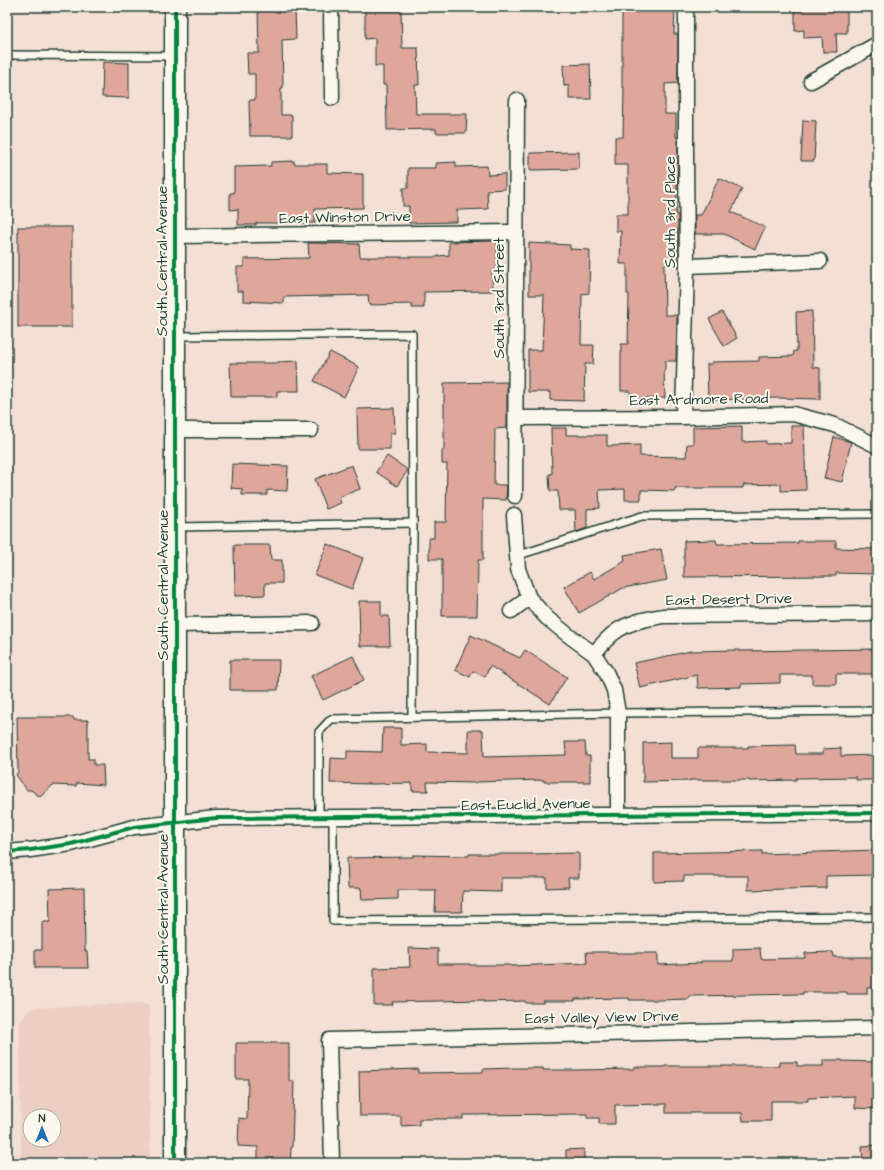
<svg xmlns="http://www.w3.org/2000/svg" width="884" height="1170" viewBox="0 0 884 1170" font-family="'Architects Daughter',sans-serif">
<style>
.built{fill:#edcec3;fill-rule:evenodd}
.building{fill:#dfa69b;stroke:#1f3d34}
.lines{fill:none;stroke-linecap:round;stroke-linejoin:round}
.lane-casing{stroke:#1f3d34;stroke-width:10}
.street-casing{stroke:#1f3d34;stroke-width:17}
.secondary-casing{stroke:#1f3d34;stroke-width:23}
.lane{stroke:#fbf7ec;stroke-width:7}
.street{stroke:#fbf7ec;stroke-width:14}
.secondary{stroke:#fbf7ec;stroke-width:20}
.cycleway-casing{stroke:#fbf7ec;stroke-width:6}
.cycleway{stroke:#00873e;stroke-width:4}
.labels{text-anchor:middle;stroke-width:4;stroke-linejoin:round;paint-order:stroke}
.street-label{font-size:15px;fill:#1f3d34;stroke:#fbf7ec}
</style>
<rect width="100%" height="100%" fill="#f3dfd4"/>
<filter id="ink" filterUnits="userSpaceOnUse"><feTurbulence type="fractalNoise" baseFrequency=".025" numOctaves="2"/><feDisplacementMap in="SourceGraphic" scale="8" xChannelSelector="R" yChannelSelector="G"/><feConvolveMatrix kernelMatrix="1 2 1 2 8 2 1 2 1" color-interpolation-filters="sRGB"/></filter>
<g filter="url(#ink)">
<path class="built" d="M140,1003L149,1006L150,1163H21L20,1024L25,1014L32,1008ZM30,1116H54V1140H30Z"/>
<g class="building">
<polygon points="258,7 295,7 296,39 282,40 283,88 281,88 281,115 292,115 292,136 250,136 249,100 255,100 255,74 248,74 247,53 259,53"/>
<polygon points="365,7 401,7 402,48 418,48 419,85 415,85 416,114 467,114 466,133 436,133 436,129 387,130 386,85 383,85 383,66 375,66 375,38 365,39"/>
<polygon points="622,7 675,7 674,34 678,34 678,83 665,84 665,114 676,114 676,137 678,137 678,160 676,215 678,215 678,266 664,265 665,315 677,315 676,361 665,361 665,370 664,370 665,398 630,399 630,391 621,391 621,344 628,344 629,294 627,294 627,264 620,264 621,231 616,231 616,214 628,214 628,165 615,165 615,137 623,137 624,87 622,87"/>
<polygon points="795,7 847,7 847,33 836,33 837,52 823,52 822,37 804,38 804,30 795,31"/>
<polygon points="103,62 129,63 129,98 102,97"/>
<polygon points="590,64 591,99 569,99 569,86 564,86 563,65"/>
<polygon points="803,120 816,121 814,161 801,161"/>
<polygon points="579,152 579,169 530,170 530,153"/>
<polygon points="294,161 294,164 327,164 327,173 363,174 363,208 315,209 315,223 256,223 256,225 238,225 238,209 230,210 230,193 234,193 234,167 271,166 271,162"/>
<polygon points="456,162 456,167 487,166 488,175 505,174 505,189 487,190 488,209 457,210 457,222 409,223 409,206 403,206 403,188 408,188 408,168 436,168 436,163"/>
<polygon points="719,178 742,189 731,212 765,227 755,249 724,234 695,234 695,215 701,215"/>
<rect x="18" y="227" width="54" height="100"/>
<polygon points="497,241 497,271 492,271 493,291 424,292 424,308 412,308 412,304 369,305 368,295 284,297 284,303 243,301 243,291 237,291 237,267 244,267 244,259 309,258 308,243 359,244 360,257 438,257 438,256 449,255 449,242"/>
<polygon points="529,243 570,245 570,249 590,250 589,293 582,294 581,345 594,345 593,364 585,364 584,401 550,400 550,392 528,392 528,350 542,350 544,295 529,295"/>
<polygon points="812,311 813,367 820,368 820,399 778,398 708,400 707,364 712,364 712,362 759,361 759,357 793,356 794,351 797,351 796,312"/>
<polygon points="722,312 737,338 724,346 709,319"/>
<polygon points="330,352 359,367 344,397 314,381"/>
<polygon points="298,361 299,391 277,391 277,397 231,397 230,363 278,363 278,362"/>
<polygon points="507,382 507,428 495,429 494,485 507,485 506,500 483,499 483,560 478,560 477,616 442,616 442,559 429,559 429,538 434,538 434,522 446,522 447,464 442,464 442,450 444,450 444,383"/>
<polygon points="394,408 395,433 390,433 390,449 358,449 357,409"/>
<polygon points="742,426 742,442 766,441 766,444 791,443 791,426 804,426 806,490 781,491 781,484 743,485 743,488 675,488 675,491 641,490 641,500 625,500 625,489 599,490 600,508 587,509 587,528 576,532 575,510 559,510 558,491 550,491 549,474 552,474 551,428 566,428 566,435 607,435 607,446 640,445 640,456 686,457 687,444 693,444 693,427"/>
<polygon points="834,437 851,442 842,482 824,478"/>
<polygon points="387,456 408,470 397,486 376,472"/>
<polygon points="232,464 288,466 287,491 267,490 267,495 242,495 242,489 231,488"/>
<polygon points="352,465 360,489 339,497 341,503 326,509 315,479"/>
<polygon points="716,540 717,544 798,543 798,541 836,541 836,548 877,549 877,574 836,573 836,576 684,577 684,541"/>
<polygon points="327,544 363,558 352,589 315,575"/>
<polygon points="234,545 270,545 271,560 282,560 282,583 265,583 265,595 235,596"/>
<polygon points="661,549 667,580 623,588 579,613 564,587 590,572 594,579 625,561 624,555"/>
<polygon points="359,601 381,601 381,616 389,616 390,646 360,646"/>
<polygon points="471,635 520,658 525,650 567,677 550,704 490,666 485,677 473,671 470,677 455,670"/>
<polygon points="877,649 877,674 836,674 836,684 812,684 812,675 780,675 780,683 741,684 741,687 698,688 697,675 640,688 634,663 691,651 740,650 740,651"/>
<polygon points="353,656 364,680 323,700 311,676"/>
<polygon points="230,660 279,660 278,690 230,690"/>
<polygon points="17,717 73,717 74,720 88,720 88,759 94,759 94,765 103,765 104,785 77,783 76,786 53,785 40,797 31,790 27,790 16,775 18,772"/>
<polygon points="383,728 401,728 401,745 427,744 427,752 468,753 468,730 483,730 484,757 566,755 565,742 585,742 586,756 590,756 590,782 544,782 544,780 476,782 475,783 427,782 428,791 412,791 412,783 373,784 330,783 331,758 347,759 347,751 382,752"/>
<polygon points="671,742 671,758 698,758 698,748 748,748 748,746 795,745 796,754 823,754 823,749 841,748 841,756 877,755 877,780 856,780 856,777 796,778 796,780 749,781 749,780 690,780 690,781 643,782 643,743"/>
<polygon points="877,850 877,875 826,876 826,888 748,890 748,876 684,876 684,881 654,882 654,853 762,851 762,854"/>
<polygon points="579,853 579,878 568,878 569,887 547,888 547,878 501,878 501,892 463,891 462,912 435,912 436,890 398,890 398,899 362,900 361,888 348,888 347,858 413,857 413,855 469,856 469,854 529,854"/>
<polygon points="84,888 85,951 87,951 88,968 35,968 35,950 42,950 42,922 50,922 49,889"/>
<polygon points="409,948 438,949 438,964 470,964 470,965 511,965 511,966 587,963 586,952 616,952 616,953 658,953 658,965 701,963 701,961 733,961 733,949 760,948 761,959 805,958 805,953 833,952 834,957 875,957 876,988 867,988 867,994 847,994 847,992 803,992 803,994 689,996 689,999 658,1000 629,1000 629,998 575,999 575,1001 543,1001 543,1003 526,1003 525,1001 483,1002 483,1000 392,1002 393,1005 374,1005 374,968 410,967"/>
<polygon points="236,1043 289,1043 289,1081 294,1081 292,1148 291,1148 290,1163 258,1163 258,1147 238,1146 239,1118 247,1119 248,1079 236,1079"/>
<polygon points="823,1060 842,1060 842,1061 877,1062 877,1103 876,1103 876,1109 855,1108 855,1096 808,1098 808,1101 771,1101 771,1121 743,1121 742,1113 666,1113 666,1104 615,1105 615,1124 599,1124 599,1118 587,1118 587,1114 463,1115 463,1119 419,1119 419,1125 401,1126 401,1116 360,1116 359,1071 418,1069 418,1073 483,1072 483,1069 514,1068 543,1068 543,1070 577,1070 634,1069 634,1067 665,1067 665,1066 779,1066 779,1062 797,1062 797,1066 823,1066"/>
<polygon points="877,1145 877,1163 863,1163 862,1146"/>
<polygon points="584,1149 584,1163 566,1163 566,1150"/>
</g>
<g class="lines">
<defs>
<g id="lane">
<polyline points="7,55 175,56"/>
<polyline points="177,336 412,334 413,523 412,717"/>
<polyline points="177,527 413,523"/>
<polyline points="516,556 642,516 877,514"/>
<polyline points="319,818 319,732 331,719 618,713 877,711"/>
<polyline points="333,818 333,921 877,917"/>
</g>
<g id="street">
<polyline points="331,7 332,98"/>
<polyline points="811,81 877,44"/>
<polyline points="174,236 516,232"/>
<polyline points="687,266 820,261"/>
<polyline points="683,417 687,266 686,156 686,7"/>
<polyline points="516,418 683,417 793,414 835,425 877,446"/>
<polyline points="175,430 311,430"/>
<polyline points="515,496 517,100"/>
<polyline points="514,515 518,569 529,598 547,618 568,635 594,654 606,672 614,690 618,713 618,815"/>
<polyline points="511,611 529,598"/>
<polyline points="175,625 312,623"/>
<path d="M594,654C601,645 609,636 618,630C632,621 648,619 663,616L877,614"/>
<polyline points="7,852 30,850 71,844 134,827 216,818 877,813"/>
<polyline points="332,1163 329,1040 877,1028"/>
</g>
<polyline id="secondary" points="175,7 175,1163"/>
</defs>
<use href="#lane" class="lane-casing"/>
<use href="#street" class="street-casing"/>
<use href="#secondary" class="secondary-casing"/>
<use href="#lane" class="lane"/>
<use href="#street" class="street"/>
<use href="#secondary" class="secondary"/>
<defs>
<g id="cycleway">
<polyline points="175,7 175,1163"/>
<polyline points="7,852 30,850 71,844 134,827 216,818 877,813"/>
</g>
</defs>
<use href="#cycleway" class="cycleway-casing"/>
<use href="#cycleway" class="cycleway"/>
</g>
</g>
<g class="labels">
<g class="street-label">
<text transform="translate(670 212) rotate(-90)" y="5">South 3rd Place</text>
<text transform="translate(345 217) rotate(-1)" y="5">East Winston Drive</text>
<text transform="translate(162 261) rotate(-90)" y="5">South Central Avenue</text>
<text transform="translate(499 298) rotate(-90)" y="5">South 3rd Street</text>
<text transform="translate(699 399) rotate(-1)" y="5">East Ardmore Road</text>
<text transform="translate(163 585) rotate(-90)" y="5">South Central Avenue</text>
<text transform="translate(729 599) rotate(-1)" y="5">East Desert Drive</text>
<text transform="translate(526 804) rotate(-1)" y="5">East Euclid Avenue</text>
<text transform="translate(163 909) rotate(-90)" y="5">South Central Avenue</text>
<text transform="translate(602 1017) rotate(-1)" y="5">East Valley View Drive</text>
</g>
</g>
<rect width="884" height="1170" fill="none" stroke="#fbf7ec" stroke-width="24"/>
<rect x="12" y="12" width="860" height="1146" fill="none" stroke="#1f3d34" stroke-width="1.5" filter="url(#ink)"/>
<g transform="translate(42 1128)"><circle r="19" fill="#fbf7ec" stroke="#a3ada2"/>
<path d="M0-3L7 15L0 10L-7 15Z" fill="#1f6fb2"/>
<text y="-6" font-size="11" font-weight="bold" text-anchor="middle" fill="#1f3d34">N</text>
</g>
</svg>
